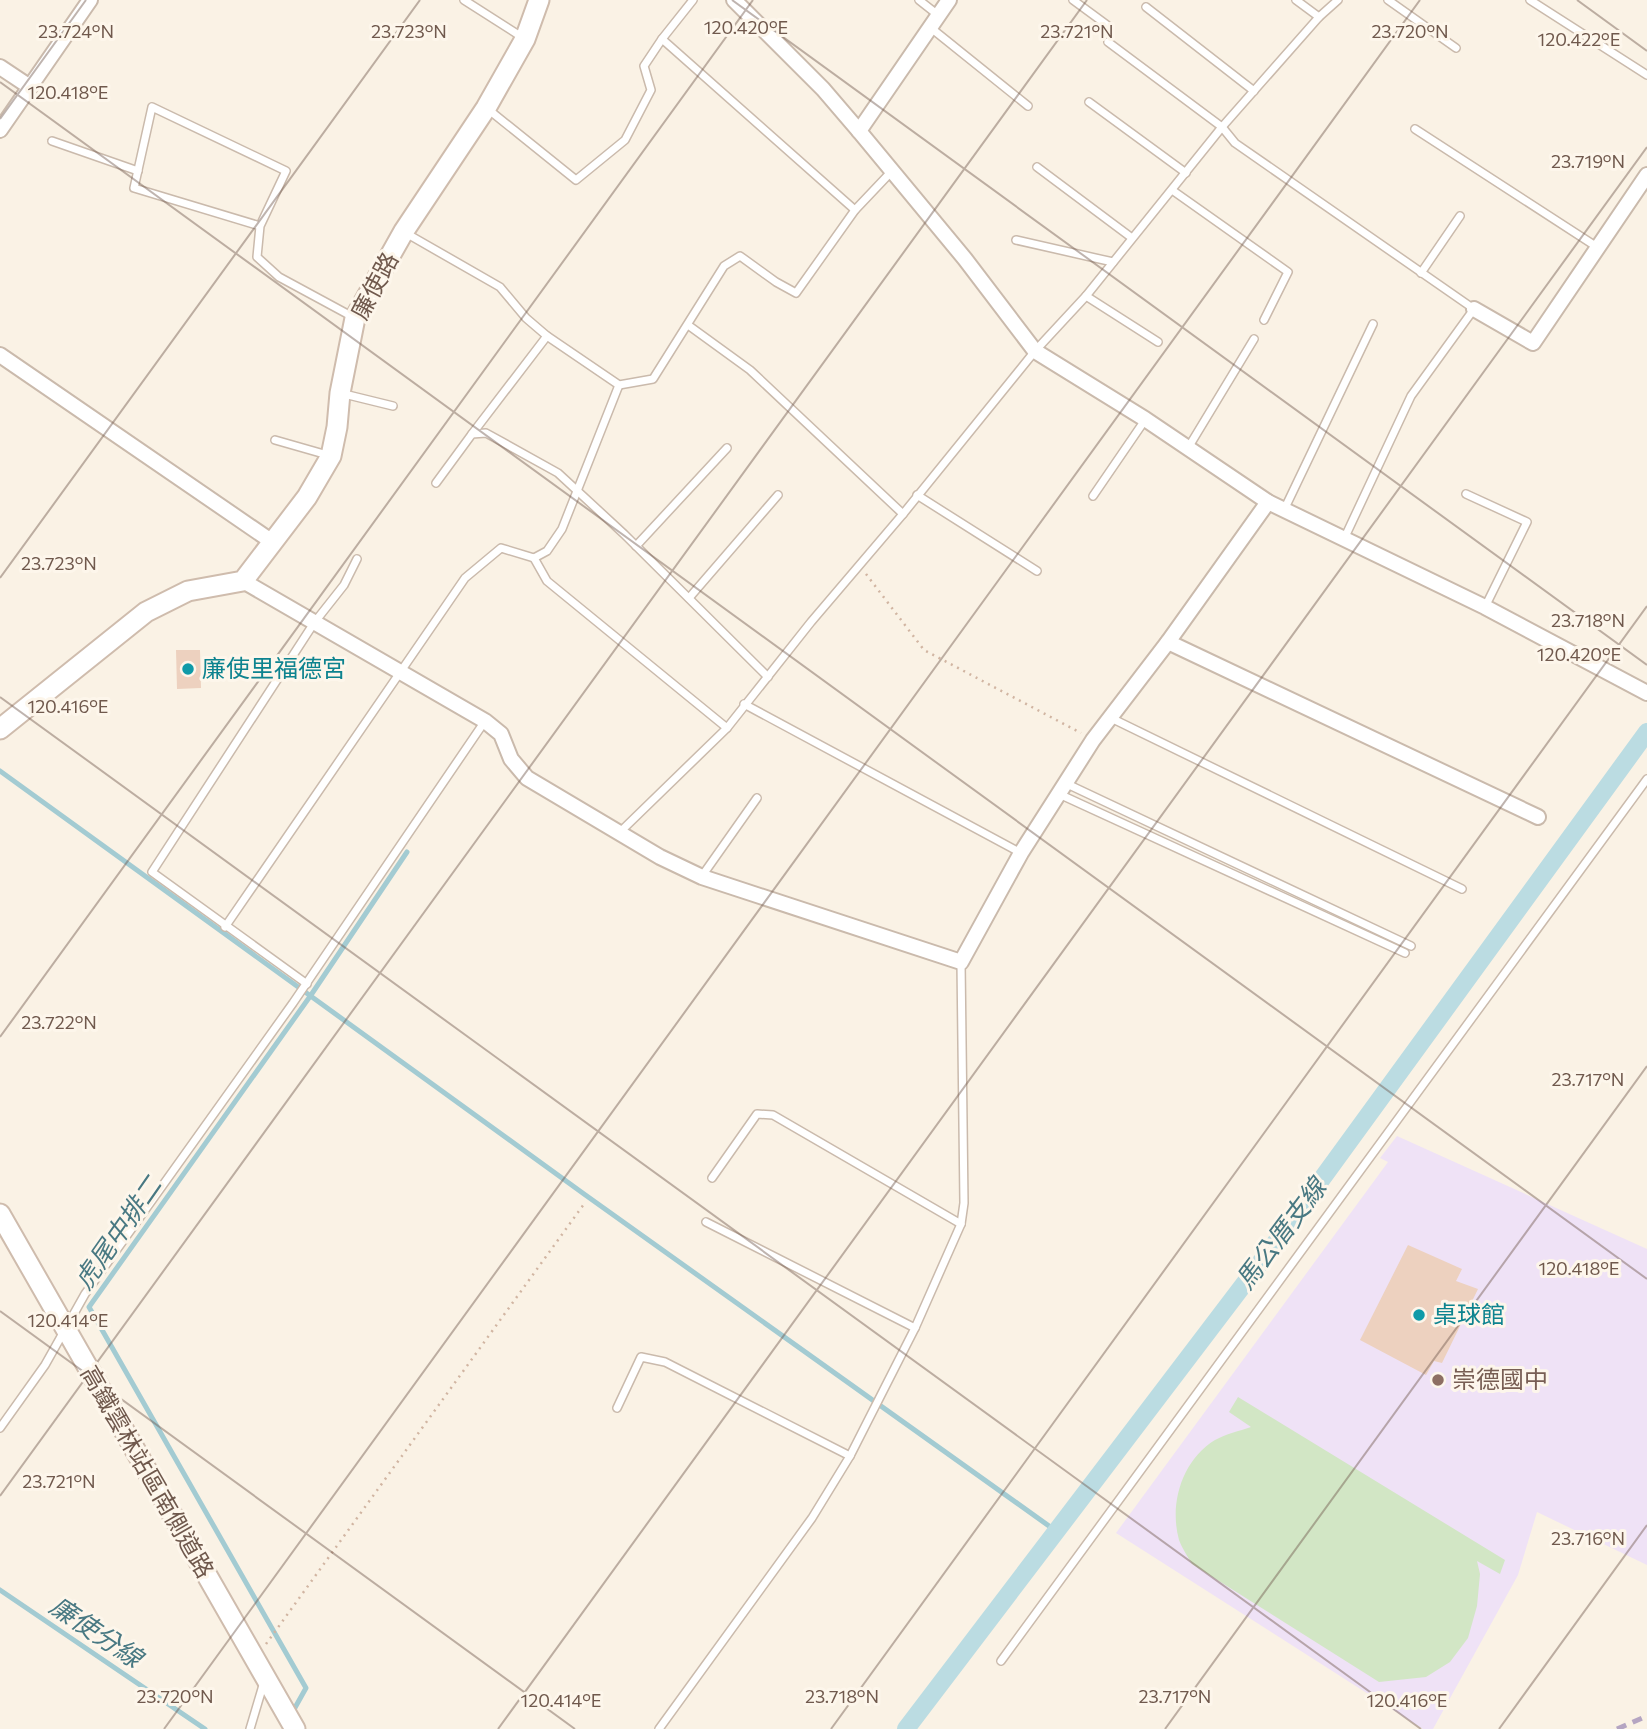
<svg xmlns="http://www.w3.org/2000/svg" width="1647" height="1729" viewBox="0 0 1647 1729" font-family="Commissioner,'Noto Sans TC',sans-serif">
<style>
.education{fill:#efe2f6}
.green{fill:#d2e6c5}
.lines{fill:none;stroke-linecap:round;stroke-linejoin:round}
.stream{stroke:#a3cbd2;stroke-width:5}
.canal{stroke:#bbdce2;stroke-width:18}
.building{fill:#edd1bf}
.lane-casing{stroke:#cabaac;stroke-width:10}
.street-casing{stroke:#cabaac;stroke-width:18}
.secondary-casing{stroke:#cfbcad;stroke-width:23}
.path{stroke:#d1b5a2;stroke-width:2.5;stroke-dasharray:2 5;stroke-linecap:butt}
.lane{stroke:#fff;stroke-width:7}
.street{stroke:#fff;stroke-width:14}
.secondary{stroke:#fff;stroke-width:19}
.rail{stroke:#b5a5c2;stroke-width:5;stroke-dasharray:10 7;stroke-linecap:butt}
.ticks{fill:none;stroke:#70594d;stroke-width:2;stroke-opacity:0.45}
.culture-dot{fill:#0f9aa8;stroke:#fdf6eb;stroke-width:2.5}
.education-dot{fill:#8d6e63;stroke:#fdf6eb;stroke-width:2.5}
.labels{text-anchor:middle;stroke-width:6;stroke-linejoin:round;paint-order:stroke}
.street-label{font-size:24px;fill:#70594d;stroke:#fdf6eb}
.culture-label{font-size:24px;fill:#0d838f;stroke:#fdf6eb;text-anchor:start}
.education-label{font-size:24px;fill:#785e54;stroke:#fdf6eb;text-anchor:start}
.water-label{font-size:26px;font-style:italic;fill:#487882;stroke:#fdf6eb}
.ticks-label{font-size:18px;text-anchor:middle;fill:#70594d;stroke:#fdf6eb;stroke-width:6;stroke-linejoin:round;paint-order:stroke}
</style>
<rect width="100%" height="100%" fill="#faf2e5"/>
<polygon class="education" points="1397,1136 1647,1249 1647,1565 1537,1512 1518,1575 1433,1729 1423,1729 1116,1533 1388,1162 1380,1158"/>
<path class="green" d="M1238,1397L1505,1560L1500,1574L1477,1561L1480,1574L1477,1606L1468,1638L1450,1662L1426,1677L1379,1682L1192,1564C1188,1557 1182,1548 1179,1540C1169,1504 1182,1460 1215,1440C1226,1434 1239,1431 1251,1427L1229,1412Z"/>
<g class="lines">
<g class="stream">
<polyline points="0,771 584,1194 1056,1531"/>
<polyline points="0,1590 205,1729"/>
<polyline points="292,1713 306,1688 89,1307 311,995 407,852"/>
</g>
<polyline class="canal" points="906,1729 1273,1246 1647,732"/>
</g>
<g class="building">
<polygon points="176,650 200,650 201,688 177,689"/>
<polygon points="1408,1245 1462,1269 1456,1281 1478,1289 1442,1363 1434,1361 1426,1375 1360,1340"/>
</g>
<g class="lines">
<defs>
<g id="lane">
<polyline points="464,0 525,39"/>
<polyline points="693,0 662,39 855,210"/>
<polyline points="919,0 938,15"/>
<polyline points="1073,0 1107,25"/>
<polyline points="1296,0 1319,17"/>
<polyline points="1388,0 1456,48"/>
<polyline points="1530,0 1647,75"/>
<polyline points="1146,7 1254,91"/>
<polyline points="931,28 1028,106"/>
<polyline points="1108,42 1222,127 1235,143 1474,309 1411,396 1344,539"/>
<polyline points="1089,102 1186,173"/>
<polyline points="489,110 576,180 625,140 651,90 644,66 662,39"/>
<polyline points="1415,129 1597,247"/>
<polyline points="52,141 138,171"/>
<polyline points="1037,167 1132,238"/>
<polyline points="1172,190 1288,272 1264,320"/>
<polyline points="260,226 286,171 152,107 134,188 260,226 257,257 279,277 353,317"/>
<polyline points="404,232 500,287 526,318 547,336 619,385 653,379 724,266 740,256 776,282 796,293 855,210 892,171"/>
<polyline points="1016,240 1113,262"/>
<polyline points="1421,273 1460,216"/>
<polyline points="1086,296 1158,342"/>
<polyline points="688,325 750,370 903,514"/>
<polyline points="340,393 393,406"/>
<polyline points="472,434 547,336"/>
<polyline points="275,440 331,456"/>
<polyline points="1188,448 1254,339"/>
<polyline points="436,483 472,434 486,433 558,473 624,534 768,677"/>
<polyline points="1466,494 1527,522 1485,607"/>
<polyline points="917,495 1037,571"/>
<polyline points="1093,496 1145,420"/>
<polyline points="1284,510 1373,324"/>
<polyline points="636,546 727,448"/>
<polyline points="534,558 547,581 727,728"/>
<polyline points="689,598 778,495"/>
<polyline points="744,704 1021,853"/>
<polyline points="1111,718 1462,889"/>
<polyline points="1065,783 1411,946"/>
<polyline points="1059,794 1405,953"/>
<polyline points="619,833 727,728 811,622 903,514 1035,351 1086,296 1222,127 1319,17 1338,0"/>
<polyline points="702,876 757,798"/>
<polyline points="225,927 465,578 501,548 534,558 547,551 562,529 619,385"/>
<polyline points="307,984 152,872 314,623 344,585 357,559"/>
<polyline points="712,1178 757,1114 773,1115 961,1224"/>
<polyline points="706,1222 915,1328"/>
<polyline points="617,1408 641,1357 665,1362 850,1456"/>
<polyline points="0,1428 45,1365 85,1294 293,1003 485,721"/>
<polyline points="1001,1661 1647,779"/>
<polyline points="250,1729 264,1682"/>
<polyline points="659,1729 812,1518 850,1456 915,1328 961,1224 964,1203 961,962"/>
</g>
<g id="street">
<polyline points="734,0 823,89 859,131 965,259 1035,351 1145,419 1268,502 1485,607 1647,693"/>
<polyline points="0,67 30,87"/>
<polyline points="0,130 90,0"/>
<polyline points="859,131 949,0"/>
<polyline points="1474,309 1533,343 1647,175"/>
<polyline points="0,355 274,543"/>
<polyline points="243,581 485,721 501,734 511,759 527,778 660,857 702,877 961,962 1021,853 1093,740 1168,642 1268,502"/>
<polyline points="1168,642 1538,817"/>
</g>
<g id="secondary">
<polyline points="0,729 146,612 188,591 243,581 307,497 331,456 337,427 340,393 355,318 404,231 486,108 525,39 539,0"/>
<polyline points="0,1214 295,1729"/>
</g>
</defs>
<use href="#lane" class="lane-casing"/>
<use href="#street" class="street-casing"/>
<use href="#secondary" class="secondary-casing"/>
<g class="path">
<polyline points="866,574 924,650 1081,733"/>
<polyline points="266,1644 584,1204"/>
</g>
<use href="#lane" class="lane"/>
<use href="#street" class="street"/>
<use href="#secondary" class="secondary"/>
<polyline class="rail" points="1617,1729 1647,1716"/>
</g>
<path class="ticks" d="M732,0L1647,665M1577,0L1647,51M0,82L1647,1279M0,119L86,0M0,578L420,0M0,697L1421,1729M0,1037L753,0M0,1311L575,1729M0,1496L1087,0M164,1729L1420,0M498,1729L1647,147M831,1729L1647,606M1165,1729L1647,1066M1499,1729L1647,1525"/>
<g class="culture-dot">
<circle cx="188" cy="669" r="7"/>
<circle cx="1419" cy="1315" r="7"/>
</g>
<circle class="education-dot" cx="1438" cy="1380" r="7"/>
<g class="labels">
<g class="street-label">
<text transform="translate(375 286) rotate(-62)" y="8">廉使路</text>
<text transform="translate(147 1472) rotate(60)" y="8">高鐵雲林站區南側道路</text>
</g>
<g class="culture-label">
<text x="202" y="677">廉使里福德宮</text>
<text x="1433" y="1323">桌球館</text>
</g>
<g class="education-label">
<text x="1452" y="1388">崇德國中</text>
</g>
<g class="water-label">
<text transform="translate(118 1233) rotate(-55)" y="9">虎尾中排二</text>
<text transform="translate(1281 1234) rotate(-53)" y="9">馬公厝支線</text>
<text transform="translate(96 1632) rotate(34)" y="9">廉使分線</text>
</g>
</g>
<g class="ticks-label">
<text x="746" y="34">120.420°E</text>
<text x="76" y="38">23.724°N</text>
<text x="409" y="38">23.723°N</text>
<text x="1077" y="38">23.721°N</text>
<text x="1410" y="38">23.720°N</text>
<text x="1579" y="46">120.422°E</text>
<text x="68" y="99">120.418°E</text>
<text x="1588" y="168">23.719°N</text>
<text x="59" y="570">23.723°N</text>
<text x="1588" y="627">23.718°N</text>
<text x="1579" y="661">120.420°E</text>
<text x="68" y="713">120.416°E</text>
<text x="59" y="1029">23.722°N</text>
<text x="1588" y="1086">23.717°N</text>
<text x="1579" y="1275">120.418°E</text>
<text x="68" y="1327">120.414°E</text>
<text x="59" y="1488">23.721°N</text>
<text x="1588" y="1545">23.716°N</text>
<text x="175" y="1703">23.720°N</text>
<text x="842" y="1703">23.718°N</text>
<text x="1175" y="1703">23.717°N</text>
<text x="561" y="1707">120.414°E</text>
<text x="1407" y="1707">120.416°E</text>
</g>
</svg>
